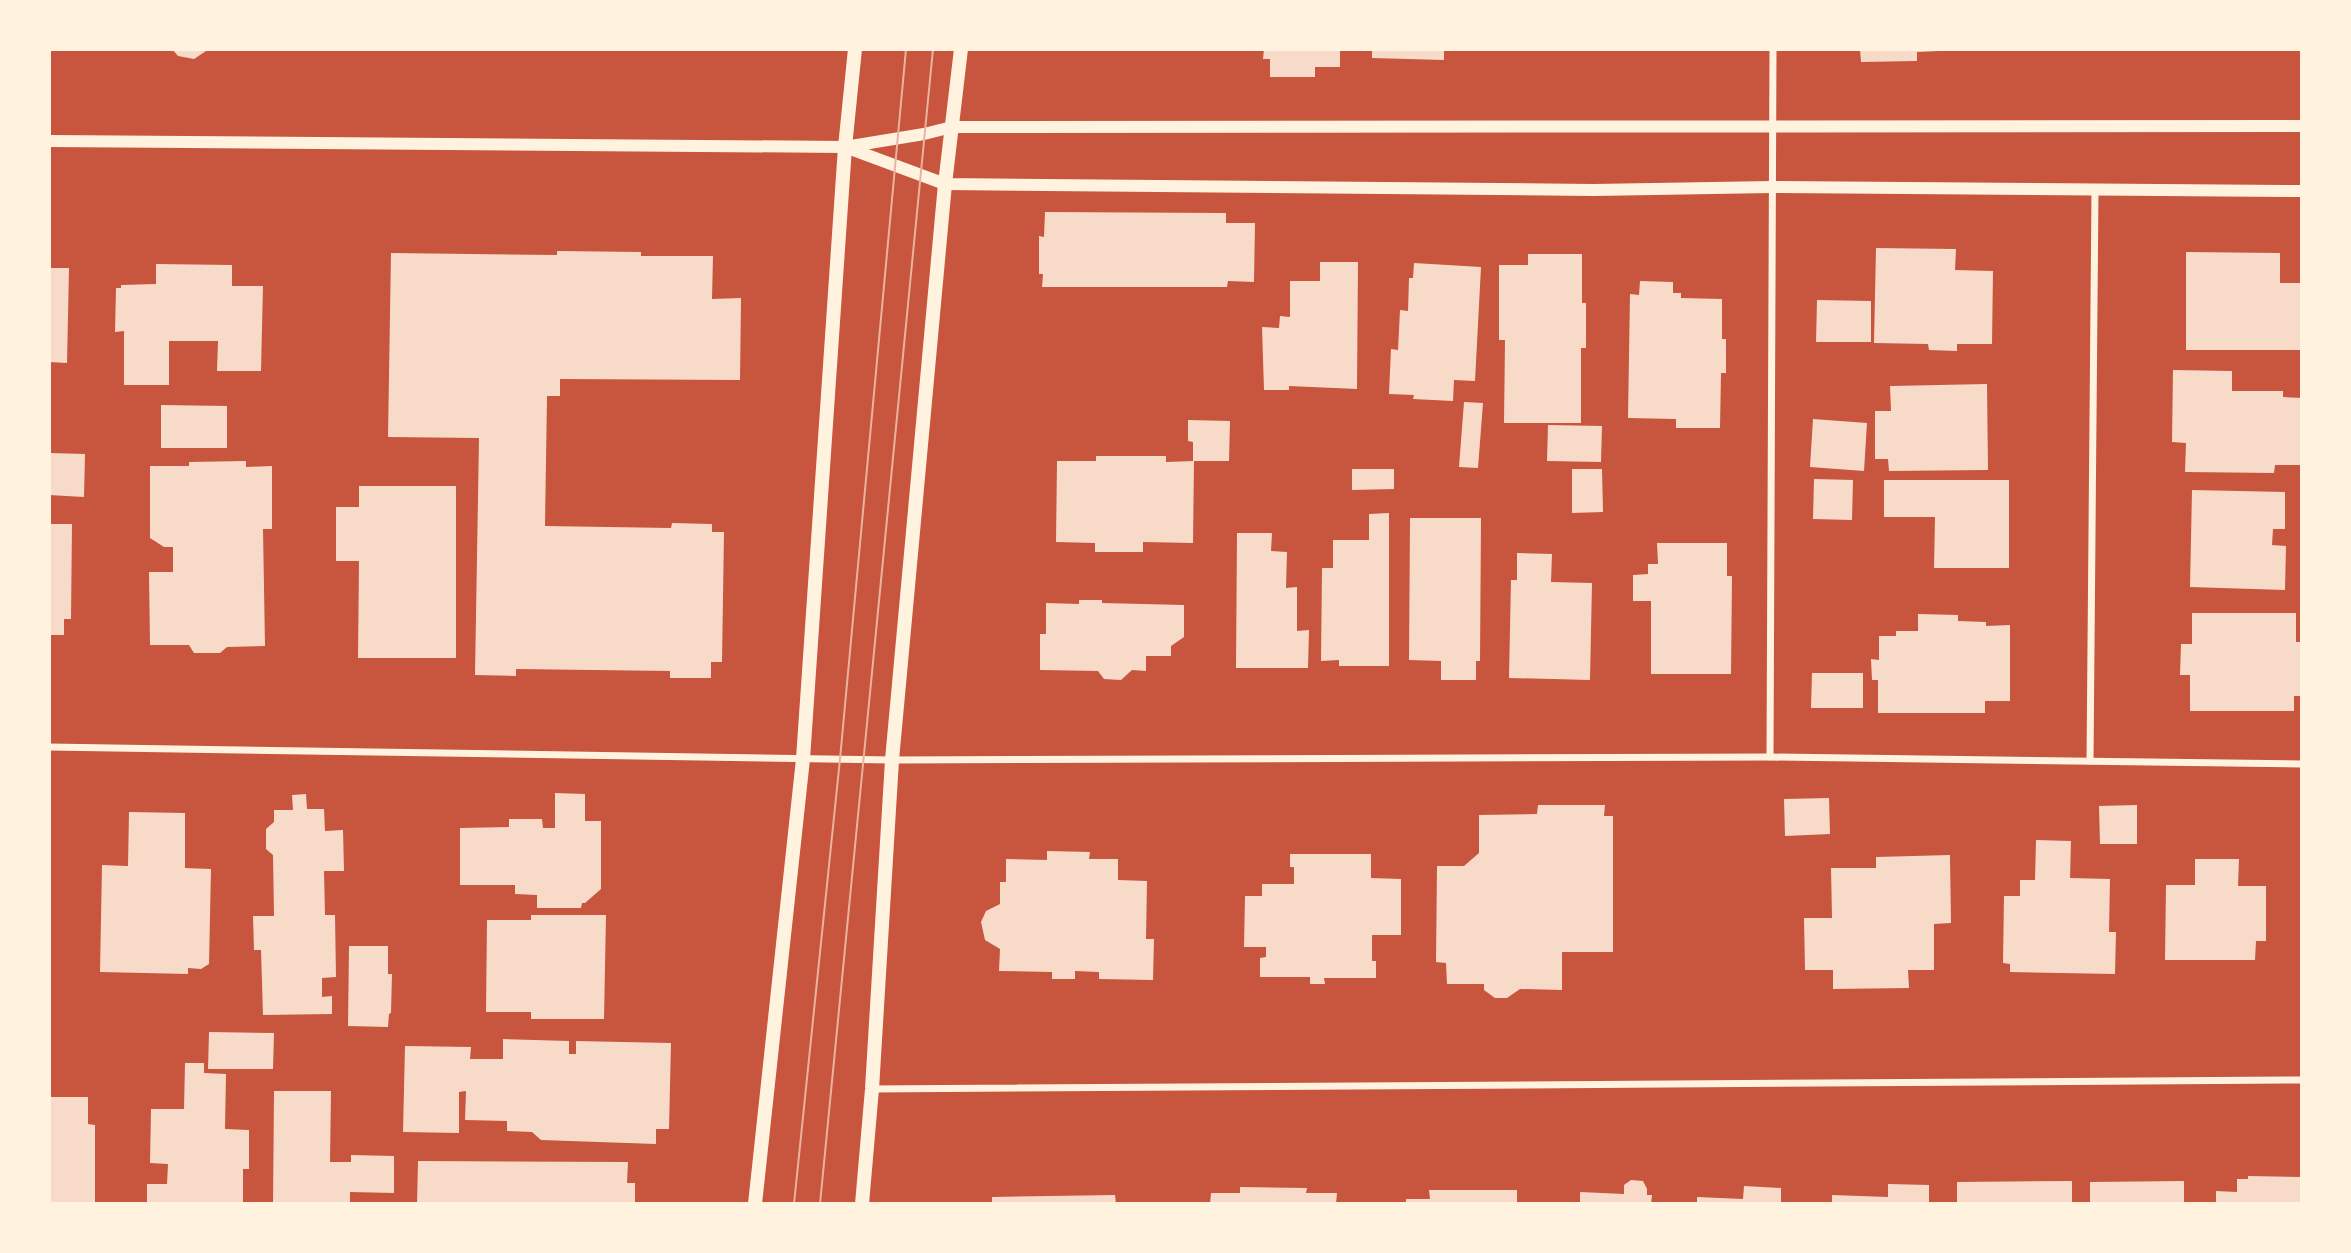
<svg xmlns="http://www.w3.org/2000/svg" width="2351" height="1253" viewBox="0 0 2351 1253" font-family="'Titillium Web',sans-serif">
<style>
.building{fill:#f7dbc8}
.lines{fill:none;stroke-linecap:round;stroke-linejoin:round}
.minor{stroke:#fff3e0;stroke-width:7}
.tertiary{stroke:#fff3e0;stroke-width:12}
.secondary{stroke:#fff3e0;stroke-width:14}
.tram{stroke:#e9b49f;stroke-width:2}
</style>
<rect width="100%" height="100%" fill="#c8553d"/>
<g class="building">
<polygon points="172,49 209,49 194,59 178,56"/>
<polygon points="1264,49 1340,49 1340,67 1315,67 1315,77 1270,77 1270,59 1263,59"/>
<polygon points="1372,49 1444,49 1444,60 1372,58"/>
<polygon points="1860,49 1939,49 1939,51 1917,52 1917,61 1861,62"/>
<polygon points="1045,212 1226,213 1226,223 1255,223 1254,282 1228,281 1227,287 1042,287 1043,274 1039,274 1039,236 1044,237"/>
<polygon points="1876,248 1956,249 1955,270 1993,271 1992,344 1957,344 1957,351 1929,350 1928,344 1874,343"/>
<polygon points="557,251 641,252 641,256 713,256 712,299 741,298 740,380 560,379 560,396 547,396 545,526 671,528 672,523 712,524 712,532 724,532 722,662 711,662 711,678 670,678 670,671 516,669 516,676 475,675 479,438 388,437 391,253 557,255"/>
<polygon points="2186,252 2280,253 2280,283 2302,283 2302,350 2186,350"/>
<polygon points="1528,254 1582,254 1582,303 1586,303 1586,348 1581,348 1581,423 1504,423 1505,340 1499,340 1499,265 1528,265"/>
<polygon points="1320,262 1358,262 1357,389 1289,386 1289,390 1264,390 1262,327 1279,328 1280,316 1290,317 1290,281 1320,281"/>
<polygon points="1414,263 1481,267 1475,381 1454,380 1453,401 1413,399 1414,395 1389,394 1391,349 1398,350 1400,310 1408,311 1409,278 1413,278"/>
<polygon points="156,264 232,265 232,286 263,286 261,371 217,371 218,341 169,341 169,385 124,385 124,331 115,332 116,288 121,288 121,285 156,284"/>
<polygon points="49,268 69,268 67,363 49,362"/>
<polygon points="1640,281 1673,282 1673,293 1681,293 1681,298 1722,299 1722,339 1726,339 1726,373 1721,373 1720,428 1676,428 1676,419 1628,418 1630,294 1639,295"/>
<polygon points="1817,300 1871,301 1871,342 1816,342"/>
<polygon points="2173,370 2232,371 2232,391 2283,391 2283,397 2302,398 2302,465 2275,465 2274,473 2185,472 2186,443 2172,442"/>
<polygon points="1987,384 1988,470 1889,471 1888,459 1875,459 1875,411 1891,411 1890,386"/>
<polygon points="1464,402 1483,403 1478,468 1459,467"/>
<polygon points="161,405 227,406 227,448 161,448"/>
<polygon points="1813,419 1867,423 1864,471 1810,467"/>
<polygon points="1188,420 1230,421 1229,461 1193,461 1193,442 1188,441"/>
<polygon points="1548,425 1602,426 1601,462 1547,461"/>
<polygon points="49,453 85,454 84,497 49,495"/>
<polygon points="1096,456 1166,456 1166,462 1194,461 1193,543 1143,542 1143,552 1095,552 1095,543 1056,542 1057,461 1096,461"/>
<polygon points="246,461 246,467 272,466 272,529 263,529 265,646 227,647 220,653 194,653 189,645 150,645 149,572 173,572 173,547 164,547 150,538 150,466 189,466 189,462"/>
<polygon points="1352,469 1394,469 1394,489 1352,490"/>
<polygon points="1572,469 1602,469 1603,512 1572,513"/>
<polygon points="1814,479 1853,480 1852,520 1813,519"/>
<polygon points="1884,480 2009,480 2009,568 1934,568 1935,517 1884,517"/>
<polygon points="359,486 456,486 456,658 358,658 359,561 336,561 336,507 359,507"/>
<polygon points="2192,490 2285,492 2285,529 2273,529 2272,545 2286,546 2285,590 2190,587"/>
<polygon points="1389,513 1389,666 1339,666 1339,660 1321,661 1322,568 1333,568 1333,540 1369,540 1369,514"/>
<polygon points="1410,518 1481,518 1480,661 1476,661 1476,680 1441,680 1441,661 1409,660"/>
<polygon points="49,524 72,524 71,619 64,619 64,635 49,635"/>
<polygon points="1237,533 1272,533 1271,551 1287,552 1286,588 1297,587 1297,631 1309,630 1308,668 1236,668"/>
<polygon points="1657,543 1727,543 1727,576 1732,576 1731,674 1651,674 1651,601 1633,601 1633,575 1648,574 1648,564 1658,564"/>
<polygon points="1517,553 1552,554 1551,582 1592,583 1590,680 1509,678 1511,580 1517,580"/>
<polygon points="1079,600 1102,600 1102,603 1184,605 1184,637 1171,646 1171,656 1146,656 1146,671 1132,670 1121,680 1104,679 1098,671 1040,670 1040,634 1046,634 1046,603 1079,604"/>
<polygon points="2192,613 2296,613 2296,642 2302,642 2302,696 2294,696 2294,711 2190,711 2190,675 2180,675 2181,644 2192,644"/>
<polygon points="1918,614 1958,615 1958,621 1986,622 1986,626 2010,625 2010,701 1985,701 1985,713 1878,713 1878,680 1872,680 1871,659 1879,660 1879,636 1896,636 1896,631 1918,631"/>
<polygon points="1812,673 1863,673 1863,708 1811,708"/>
<polygon points="555,793 585,794 585,821 601,821 601,889 585,903 582,903 581,908 537,908 537,895 515,894 515,885 460,885 460,828 509,827 509,819 542,819 543,828 555,828"/>
<polygon points="306,794 307,809 324,809 325,831 343,830 344,871 324,871 325,915 335,915 336,977 322,978 322,997 332,996 332,1014 263,1015 261,950 254,950 253,916 274,916 273,855 266,849 266,829 274,822 274,810 293,810 292,795"/>
<polygon points="1829,798 1830,834 1785,836 1784,799"/>
<polygon points="1538,805 1605,805 1604,816 1613,816 1613,952 1562,952 1562,990 1520,989 1507,998 1495,998 1484,990 1484,984 1447,984 1446,963 1436,962 1437,866 1464,866 1479,853 1479,815 1537,814"/>
<polygon points="2137,805 2137,844 2100,844 2099,806"/>
<polygon points="129,812 185,813 185,868 211,869 209,964 201,969 188,968 188,974 100,972 102,865 128,866"/>
<polygon points="2036,840 2071,841 2070,878 2110,879 2109,932 2116,932 2115,974 2010,972 2010,964 2003,963 2004,896 2020,896 2020,880 2035,880"/>
<polygon points="1047,851 1090,852 1089,859 1118,859 1118,880 1147,881 1146,939 1154,939 1153,980 1099,979 1099,972 1075,971 1075,979 1052,979 1052,972 999,971 1000,949 985,940 981,922 986,911 1000,904 1000,882 1006,882 1006,859 1047,860"/>
<polygon points="1290,854 1371,854 1371,878 1401,879 1401,935 1372,935 1372,961 1376,961 1376,978 1324,978 1325,984 1310,984 1310,977 1260,977 1260,958 1266,957 1266,947 1244,947 1245,896 1262,896 1262,884 1294,884 1294,867 1290,867"/>
<polygon points="1950,855 1951,923 1934,924 1934,970 1908,970 1909,988 1833,989 1833,970 1805,970 1804,918 1832,918 1831,868 1876,868 1876,857"/>
<polygon points="2195,859 2239,859 2238,886 2266,886 2266,941 2256,941 2255,960 2165,960 2166,885 2195,885"/>
<polygon points="531,915 606,915 604,1019 531,1019 531,1012 486,1012 487,920 531,920"/>
<polygon points="349,946 388,946 388,974 392,974 391,1013 389,1014 388,1027 348,1026"/>
<polygon points="209,1032 274,1033 273,1069 208,1069"/>
<polygon points="503,1039 569,1041 569,1054 576,1054 576,1041 671,1043 669,1129 656,1129 656,1144 541,1140 532,1132 507,1131 507,1121 465,1120 466,1091 459,1092 459,1133 403,1132 405,1046 471,1047 470,1059 503,1059"/>
<polygon points="185,1063 204,1063 204,1073 226,1074 225,1129 249,1130 249,1169 243,1169 243,1204 147,1204 147,1184 167,1184 168,1164 150,1163 151,1109 184,1109"/>
<polygon points="274,1091 331,1091 330,1162 351,1162 351,1155 394,1156 394,1193 350,1192 350,1204 273,1204"/>
<polygon points="49,1097 88,1097 88,1124 95,1125 95,1204 49,1204"/>
<polygon points="418,1161 628,1162 627,1183 635,1183 635,1204 417,1204"/>
<polygon points="2248,1176 2302,1177 2302,1204 2216,1204 2216,1191 2237,1192 2237,1179 2248,1179"/>
<polygon points="1631,1180 1643,1181 1647,1189 1647,1195 1652,1195 1651,1204 1580,1204 1580,1192 1624,1194 1624,1185"/>
<polygon points="2072,1181 2072,1204 1957,1204 1957,1182"/>
<polygon points="2184,1181 2184,1204 2090,1204 2090,1182"/>
<polygon points="1888,1184 1929,1185 1929,1204 1832,1204 1832,1195 1888,1197"/>
<polygon points="1744,1186 1781,1188 1781,1204 1697,1204 1697,1197 1743,1199"/>
<polygon points="1240,1187 1307,1188 1306,1193 1337,1193 1336,1204 1210,1204 1211,1193 1240,1193"/>
<polygon points="1429,1190 1517,1190 1517,1204 1406,1204 1406,1199 1430,1199"/>
<polygon points="1115,1195 1116,1204 992,1204 992,1197"/>
</g>
<g class="lines">
<g class="minor">
<polyline points="49,747 892,760 1770,757 2302,764"/>
<polyline points="1770,757 1773,49"/>
<polyline points="2090,761 2095,190"/>
<polyline points="872,1089 2302,1080"/>
</g>
<g class="tertiary">
<polyline points="49,141 845,147 924,134 952,127 2302,126"/>
<polyline points="848,148 945,184 1594,190 1772,187 2302,191"/>
</g>
<g class="secondary">
<polyline points="755,1204 803,759 845,147 855,49"/>
<polyline points="862,1204 872,1089 892,760 945,184 961,49"/>
</g>
<g class="tram">
<polyline points="794,1204 840,759 906,49"/>
<polyline points="820,1204 933,49"/>
</g>
</g>
<rect width="2351" height="1253" fill="none" stroke="#fff3e0" stroke-width="102"/>
</svg>
